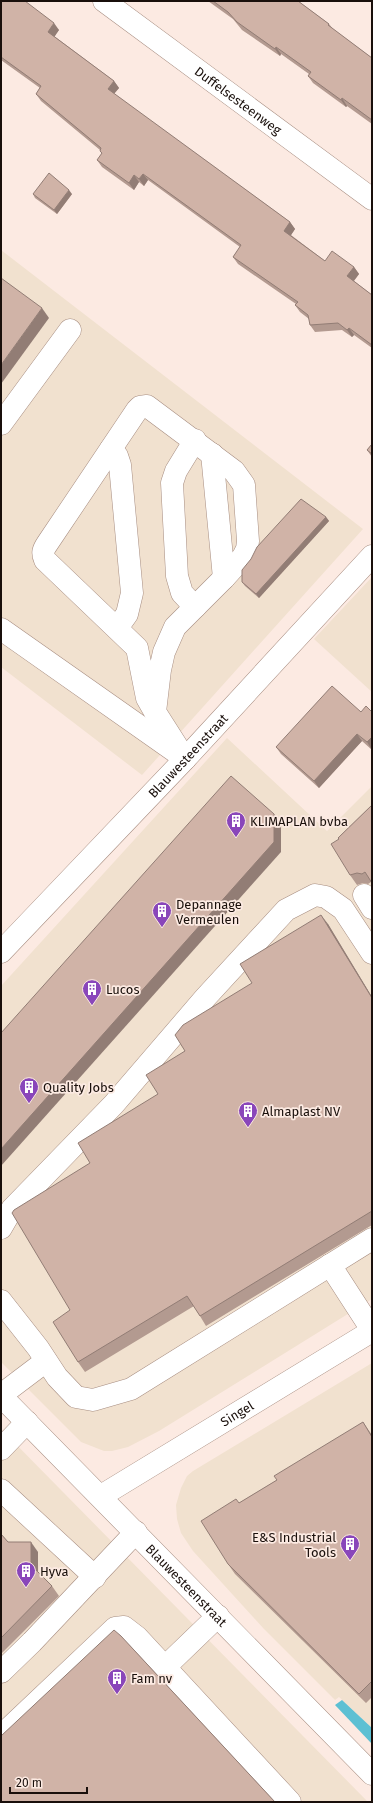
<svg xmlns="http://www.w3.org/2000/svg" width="373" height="1803" viewBox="0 0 373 1803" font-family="'Fira Sans',sans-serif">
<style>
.industrial{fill:#f1e1cf}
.water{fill:#5dc0d3}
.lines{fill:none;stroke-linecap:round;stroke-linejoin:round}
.minor-casing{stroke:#a78d81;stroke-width:23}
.minor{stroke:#fff;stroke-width:22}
.wall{fill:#b39a90}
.shaded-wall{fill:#927d75}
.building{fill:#d0b3a7;stroke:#927d75}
.labels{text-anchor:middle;stroke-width:3.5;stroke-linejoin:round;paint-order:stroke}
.street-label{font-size:13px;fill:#190f0b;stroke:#fceae2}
.poi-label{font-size:13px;fill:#190f0b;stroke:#fceae2;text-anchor:start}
</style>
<rect width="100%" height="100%" fill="#fceae2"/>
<g class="industrial">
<polygon points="1,250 363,529 142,775 1,667"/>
<polygon points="372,577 372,692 314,639"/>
<polygon points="227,738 327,831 372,786 372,1299 159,1431 128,1447 112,1451 104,1451 81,1442 1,1362 1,986"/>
<polygon points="372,1363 372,1728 339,1697 335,1700 264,1629 193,1551 181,1533 177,1519 176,1505 181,1488 187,1476 193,1471"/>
<polygon points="1,1429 368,1802 1,1802"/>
</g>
<polygon class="water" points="342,1700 372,1728 372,1744 335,1705"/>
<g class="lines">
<defs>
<g id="minor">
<path id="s1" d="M104,1L372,199"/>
<polyline points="1,424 70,330"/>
<polyline points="195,440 176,471 172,483 177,576 182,593 195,607"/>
<polyline points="111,449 117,456 120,465 132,593 127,614 117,628"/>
<polyline points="212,454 224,578"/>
<polyline points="1,629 176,752"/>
<path d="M155,712L147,698L137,648L45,560C42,553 43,550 47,544L137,410L140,407L147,406L234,471L244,485L248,541L247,549L243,557L224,578L175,627L164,652L160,670L155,712L185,759"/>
<polyline points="364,895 372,908"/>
<path id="s2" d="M1,952L185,759L372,556"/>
<polyline points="1,1228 12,1209 114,1104 205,998 286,910 315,895 326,897 343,909 372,953"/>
<polyline points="330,1265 372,1330"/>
<polyline points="1,1301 38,1348 57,1377 76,1397 93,1400 131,1389 372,1239"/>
<polyline points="1,1395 46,1361"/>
<path id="s3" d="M1,1396L372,1774"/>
<polyline points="1,1449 27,1422"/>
<polyline points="1,1490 95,1577"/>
<path id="s4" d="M101,1496L372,1331"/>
<polyline points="165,1667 218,1616"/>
<polyline points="1,1672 32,1642 136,1532"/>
<polyline points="1,1736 115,1628 124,1627 137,1637 290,1802"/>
</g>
</defs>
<use href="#minor" class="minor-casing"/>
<use href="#minor" class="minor"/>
</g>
<g class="wall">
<polygon points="1,1 59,30 54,36 114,81 119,88 114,94 290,222 295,229 291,235 325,261 354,267 359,274 354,281 372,295 372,348 354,335 352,337 342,330 315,332 310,325 309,319 300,312 295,305 296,304 238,264 233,257 240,247 148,180 144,186 139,182 134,190 102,167 97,160 102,154 100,151 100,150 41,101 36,94 40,88 1,60"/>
<polygon points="208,1 298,1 329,24 333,29 372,58 372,124 347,106 346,107 313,83 308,76 309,74 281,54 280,56 242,30 233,19"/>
<polygon points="33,194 72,194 57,214 35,198"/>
<polygon points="372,444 372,457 367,450"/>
<polygon points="326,517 329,521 259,598 245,586 242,582"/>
<polygon points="361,712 372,712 372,750 362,741 319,788 281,754 276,747"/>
<polygon points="372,805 371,882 368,884 363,883 357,885 350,875 339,839 338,838"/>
<polygon points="328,924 372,997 372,1225 206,1326 194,1306 85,1372 78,1362 70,1310 90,1163 158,1094 185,1051 252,983"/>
<polygon points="363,1422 372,1435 372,1697 366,1703 235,1574 228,1564 239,1503 277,1480"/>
<polygon points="1,1534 8,1542 38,1552 38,1572 52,1586 59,1596 1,1654"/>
</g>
<g class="shaded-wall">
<polygon points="54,23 59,30 53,39 48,32"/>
<polygon points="276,47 281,54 280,56 275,49"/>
<polygon points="114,81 119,88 112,96 108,89"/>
<polygon points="342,98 347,106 346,107 341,100"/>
<polygon points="143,174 148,180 144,186 139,179"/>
<polygon points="134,175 139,182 134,190 129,183"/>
<polygon points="69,190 72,194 57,214 54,210"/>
<polygon points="290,222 295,229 289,238 284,231"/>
<polygon points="354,267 359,274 352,283 347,276"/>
<polygon points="42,308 49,318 1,384 1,365"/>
<polygon points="349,328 354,335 352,337 347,330"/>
<polygon points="326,517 329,521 259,598 256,594"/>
<polygon points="357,734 362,741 319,788 314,781"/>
<polygon points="372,737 372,750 367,742"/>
<polygon points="274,814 281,824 281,852 1,1166 1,1149"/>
<polygon points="321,915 328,924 372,997 372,998"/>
<polygon points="31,1542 38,1552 38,1575 31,1565"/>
</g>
<g class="building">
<polygon points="1,1 25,1 54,23 48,32 114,81 108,89 290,222 284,231 325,261 332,251 354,267 347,276 372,295 372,345 349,328 347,330 338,323 310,325 308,315 295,305 298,302 233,257 241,245 143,174 139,179 134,175 129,183 97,160 102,153 100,151 101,148 36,94 41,86 1,57"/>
<polygon points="213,1 298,1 329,24 328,25 372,58 372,120 342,98 341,100 308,76 311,72 276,47 275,49 237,22 228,12"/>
<polygon points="49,173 69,190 54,210 33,194"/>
<polygon points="1,278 42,308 1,365"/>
<polygon points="372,444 372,454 367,450"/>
<polygon points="301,499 326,517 256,594 242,582 242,570 251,559 257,547"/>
<polygon points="332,686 361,712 366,706 372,712 372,737 367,742 357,734 314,781 276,747"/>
<polygon points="231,776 274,814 274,842 1,1149 1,1033"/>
<polygon points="372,805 372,883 365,872 362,874 357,873 350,875 331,844 339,839 338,838"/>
<polygon points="321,915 372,998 372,1211 200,1316 187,1296 78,1362 53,1322 70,1310 12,1213 14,1210 90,1163 78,1143 158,1094 146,1075 185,1051 175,1035 183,1025 252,983 240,964"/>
<polygon points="363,1422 372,1437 372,1681 359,1694 228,1564 201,1521 236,1499 239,1503 277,1480 274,1476"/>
<polygon points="1,1534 8,1542 31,1542 31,1565 52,1586 1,1638"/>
<polygon points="114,1630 121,1636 275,1802 1,1802 1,1736"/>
</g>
<defs>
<symbol id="building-pin" viewBox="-11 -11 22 30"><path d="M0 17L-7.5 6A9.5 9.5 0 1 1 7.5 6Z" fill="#8946ba" stroke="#fceae2"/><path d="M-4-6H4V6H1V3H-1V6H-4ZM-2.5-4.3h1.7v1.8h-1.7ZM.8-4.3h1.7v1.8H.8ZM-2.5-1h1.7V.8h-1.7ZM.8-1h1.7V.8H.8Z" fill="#fff"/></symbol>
</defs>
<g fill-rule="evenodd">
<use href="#building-pin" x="225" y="810" width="22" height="30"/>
<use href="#building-pin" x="151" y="900" width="22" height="30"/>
<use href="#building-pin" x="81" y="978" width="22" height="30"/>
<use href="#building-pin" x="18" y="1076" width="22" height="30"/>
<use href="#building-pin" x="237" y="1100" width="22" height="30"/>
<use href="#building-pin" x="339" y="1533" width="22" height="30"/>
<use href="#building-pin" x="15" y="1560" width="22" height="30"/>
<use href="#building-pin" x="106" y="1667" width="22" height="30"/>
</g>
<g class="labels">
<g class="street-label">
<text dy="5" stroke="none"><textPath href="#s1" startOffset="167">Duffelsesteenweg</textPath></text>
<text dy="5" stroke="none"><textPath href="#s2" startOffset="271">Blauwesteenstraat</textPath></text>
<text dy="5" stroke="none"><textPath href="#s4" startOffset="159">Singel</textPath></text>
<text dy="5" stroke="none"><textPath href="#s3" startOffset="265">Blauwesteenstraat</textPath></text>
</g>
<g class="poi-label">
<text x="250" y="826">KLIMAPLAN bvba</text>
<text x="176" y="909">Depannage<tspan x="176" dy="15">Vermeulen</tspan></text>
<text x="106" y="994">Lucos</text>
<text x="43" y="1092">Quality Jobs</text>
<text x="262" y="1116">Almaplast NV</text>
<text x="336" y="1542" text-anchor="end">E&amp;S Industrial<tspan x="336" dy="15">Tools</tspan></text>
<text x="40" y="1576">Hyva</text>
<text x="131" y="1683">Fam nv</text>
</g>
</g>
<rect width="373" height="1803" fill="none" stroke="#190f0b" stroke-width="4"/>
<path d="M10 1787v6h77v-6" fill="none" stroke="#190f0b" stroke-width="2"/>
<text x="16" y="1787" font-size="12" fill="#190f0b" stroke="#fceae2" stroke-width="3" paint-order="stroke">20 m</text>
</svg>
